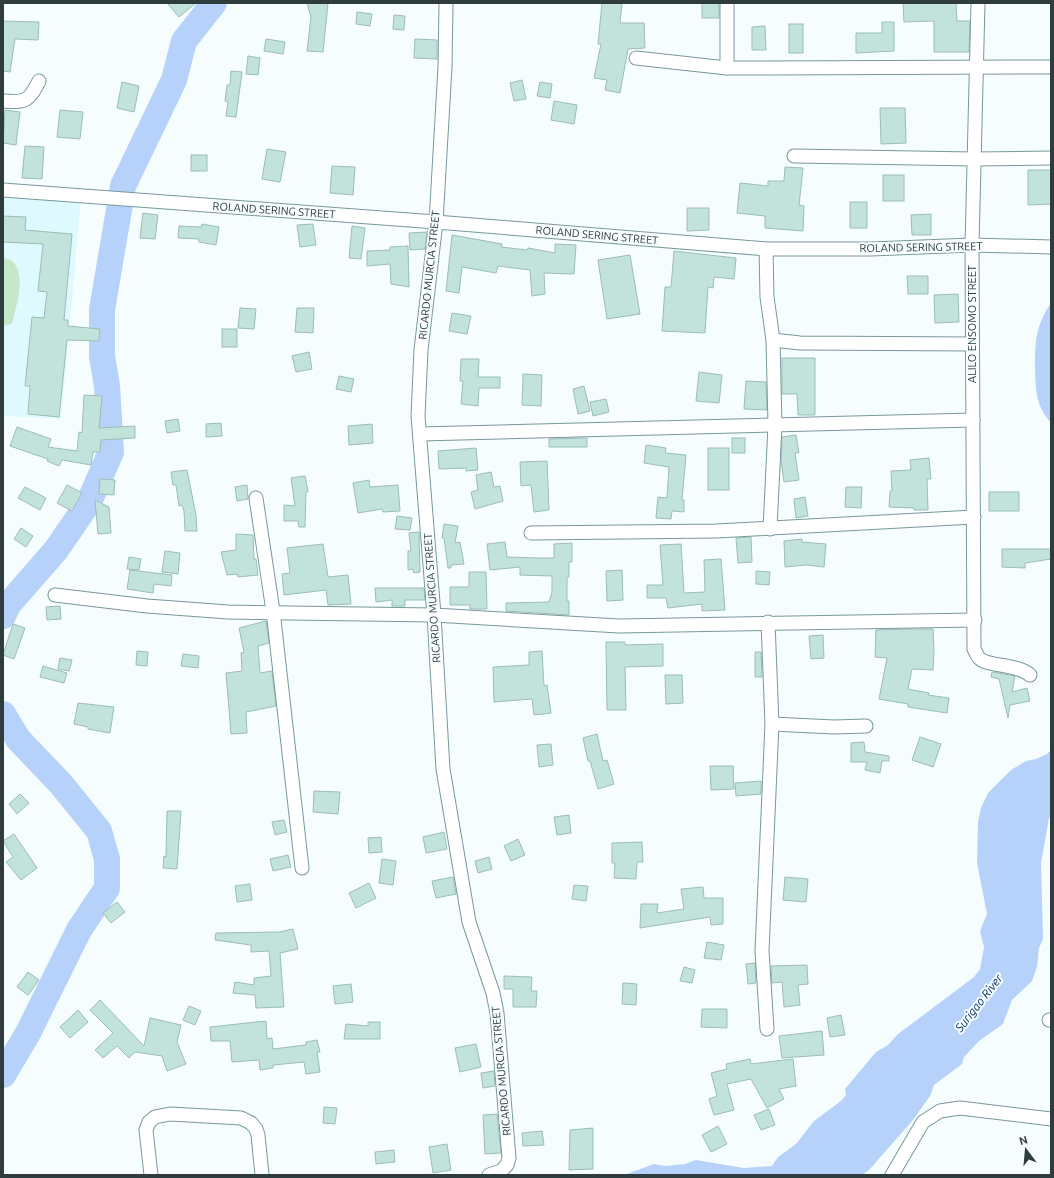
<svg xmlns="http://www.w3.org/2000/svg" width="1054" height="1178" viewBox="0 0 1054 1178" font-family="Ubuntu,sans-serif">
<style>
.built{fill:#dffafe}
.green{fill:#c3e8cc}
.water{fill:#b7d2fa}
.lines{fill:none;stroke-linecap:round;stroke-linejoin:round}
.river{stroke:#b7d2fa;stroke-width:26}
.building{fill:#c1e3db;stroke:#9cbdb6}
.street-casing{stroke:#77989c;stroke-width:15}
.street{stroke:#fff;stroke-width:13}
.labels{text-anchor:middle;stroke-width:4;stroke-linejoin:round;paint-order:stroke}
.street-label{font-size:11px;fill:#2e3c3e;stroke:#f6fdfe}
.water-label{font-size:12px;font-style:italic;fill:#083069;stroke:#f6fdfe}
</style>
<rect width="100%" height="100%" fill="#f6fdfe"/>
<polygon class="built" points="3,195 81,199 61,419 3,416"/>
<path class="green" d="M3,257C7,259 12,260 14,263C26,279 16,306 12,324L3,326Z"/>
<g class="water">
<path d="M1051,303V423C1036,406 1036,392 1035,371C1035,344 1035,326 1051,303Z"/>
<polygon points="1051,750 1051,816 1049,818 1041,863 1043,939 1039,948 1037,967 1032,981 1012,1000 1003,1024 979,1041 964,1057 962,1064 934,1085 930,1096 913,1120 869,1170 862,1175 624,1175 654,1164 666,1166 685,1164 696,1160 744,1168 772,1166 778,1157 796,1144 814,1121 841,1101 846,1095 845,1089 876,1052 888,1045 898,1034 974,977 980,969 984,947 980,931 987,914 977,863 978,822 981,808 988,793 1011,770 1026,761 1036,759 1047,754"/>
</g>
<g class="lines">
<g class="river">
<polyline points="3,616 8,605 56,550 89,502 111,452 107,386 102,356 102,310 123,186 174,80 184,41 214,3"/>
<polyline points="3,714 18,739 61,784 99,831 107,859 107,888 79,930 28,1033 3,1075"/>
</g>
</g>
<g class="building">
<polygon points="167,3 196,3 179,17"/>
<polygon points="307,3 328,3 323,52 307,51 311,17"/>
<polygon points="602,3 622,3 620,23 644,23 645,48 628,49 620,93 605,90 607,80 594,78 601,44 598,44"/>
<rect x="702" y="3" width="17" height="15"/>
<polygon points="903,3 956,3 957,21 970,21 969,52 934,52 934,21 904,22"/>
<polygon points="357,12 372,14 370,26 356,24"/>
<polygon points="394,15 405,16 404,30 393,29"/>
<polygon points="3,21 39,22 38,40 15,39 10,72 3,71"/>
<polygon points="882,22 894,22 894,51 856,53 856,33 882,33"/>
<rect x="789" y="24" width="14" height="29"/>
<polygon points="765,26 766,50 752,50 752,27"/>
<polygon points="266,39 285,42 283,54 264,51"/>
<polygon points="415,39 437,40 437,59 414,58"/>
<polygon points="248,56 260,58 258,75 246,74"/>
<polygon points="231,71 242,72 236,117 226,116 228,102 225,101 227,85 230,85"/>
<polygon points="522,80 526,99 514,101 510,83"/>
<polygon points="122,82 139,86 134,112 117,108"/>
<polygon points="540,82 552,84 550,98 537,96"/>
<polygon points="554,101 577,105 574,124 551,120"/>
<polygon points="880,108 905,108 906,143 881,144"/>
<polygon points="5,110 20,112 16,145 3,143"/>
<polygon points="60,110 83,112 80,139 57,137"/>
<polygon points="25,146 44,147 42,179 22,178"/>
<polygon points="267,149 286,152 280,182 262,179"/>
<rect x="191" y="155" width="16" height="16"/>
<polygon points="332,166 355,167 353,195 330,193"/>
<polygon points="785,167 803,168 799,205 804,206 803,231 765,228 765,216 737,213 740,183 768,186 768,181 784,181"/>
<polygon points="1028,170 1051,170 1051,204 1028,205"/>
<rect x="883" y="175" width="21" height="26"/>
<rect x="850" y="202" width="17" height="26"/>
<polygon points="687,208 709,208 709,230 687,231"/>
<polygon points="143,213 158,215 155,239 140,238"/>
<polygon points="931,214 931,235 912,235 911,215"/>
<polygon points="3,216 26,217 25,230 72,234 64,320 68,320 68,326 100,329 99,341 67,340 59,417 28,414 30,386 25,386 32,317 44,318 47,292 38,291 43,244 3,242"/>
<polygon points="202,224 219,227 216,245 199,242 199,239 178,238 179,226 201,227"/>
<polygon points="313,224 316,245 300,247 297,225"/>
<polygon points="352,226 365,228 361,259 349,258"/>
<polygon points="427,232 425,249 410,250 409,233"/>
<polygon points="452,235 502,244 501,247 527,250 528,248 555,253 555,244 576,245 574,274 544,273 545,294 532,296 530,270 498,266 496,273 462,267 459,293 446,291"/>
<polygon points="408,246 409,287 391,284 390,264 367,266 367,251 390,250 390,247"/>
<polygon points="674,251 736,258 734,279 714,277 713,288 708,287 705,333 662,331 665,287 671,287"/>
<polygon points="630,255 640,314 607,319 598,260"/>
<polygon points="907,276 928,276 928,294 908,294"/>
<polygon points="958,294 959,322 935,323 934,295"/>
<polygon points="240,308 256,309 254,329 238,328"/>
<polygon points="297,308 314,308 313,333 295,332"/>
<polygon points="452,313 471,316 467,334 449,331"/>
<rect x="222" y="329" width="15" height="18"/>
<polygon points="309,352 312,369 296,372 292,356"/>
<polygon points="782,358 815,358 815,415 798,415 797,394 782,394"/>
<polygon points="461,359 479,359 478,377 500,377 500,388 479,388 478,406 461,404 463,381 460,381"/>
<polygon points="699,372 722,375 719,403 696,401"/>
<polygon points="523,374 542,375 541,406 522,405"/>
<polygon points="339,376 354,379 351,392 336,389"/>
<polygon points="746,381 766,382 767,410 744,409"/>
<polygon points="584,386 590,411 578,414 573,389"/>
<polygon points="84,395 102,396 99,428 135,426 135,438 101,440 100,452 93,452 91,465 62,460 59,466 47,461 48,459 10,446 17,427 51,439 48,447 77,451 79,432 82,433"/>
<polygon points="606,399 609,412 593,416 590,402"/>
<polygon points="178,419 180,431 167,433 165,421"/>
<polygon points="221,423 222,436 206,437 206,424"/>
<polygon points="372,424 373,443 349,445 348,426"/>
<polygon points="796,435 799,453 795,453 799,480 784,482 781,460 782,437"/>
<polygon points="587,438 587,447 549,447 549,439"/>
<rect x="732" y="438" width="13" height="15"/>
<polygon points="646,445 666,448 665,453 686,455 682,500 684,500 684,512 672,511 671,519 656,518 658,497 667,498 669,467 644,463"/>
<polygon points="476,448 478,470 466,471 466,468 439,469 438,451"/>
<rect x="708" y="448" width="21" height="42"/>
<polygon points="929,458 931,479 927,479 928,510 914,510 914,508 889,507 890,491 892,491 891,471 911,470 910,460"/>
<polygon points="547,461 549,510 534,512 531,485 521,486 520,462"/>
<polygon points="187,470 196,515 197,531 185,531 184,511 182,505 179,506 176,485 173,485 171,472"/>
<polygon points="491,472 494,487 500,486 503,501 475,509 471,492 478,490 476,475"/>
<polygon points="305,476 308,492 306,492 305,527 299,527 298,521 284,521 284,505 295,506 291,478"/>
<polygon points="100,479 115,480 114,495 99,494"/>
<polygon points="369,480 370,487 398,485 400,511 383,512 382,509 358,513 353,483"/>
<polygon points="67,485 82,493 72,511 57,503"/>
<polygon points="247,485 248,499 237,501 235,487"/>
<polygon points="25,487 46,498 40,510 18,498"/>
<polygon points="846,487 862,487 861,508 845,507"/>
<rect x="989" y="492" width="30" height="19"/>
<polygon points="805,497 808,516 796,518 794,499"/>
<polygon points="95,500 109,507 111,533 98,534"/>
<polygon points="397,516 412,518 410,530 395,529"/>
<polygon points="444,524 458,526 455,543 460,542 464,564 451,565 451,568 448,568 444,538 442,538"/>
<polygon points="21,528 33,536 26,547 14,539"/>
<polygon points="419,532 420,572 414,573 413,569 408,570 408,551 411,551 409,533"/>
<polygon points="236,534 253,535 254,559 256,559 258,575 238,577 237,574 227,575 221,552 236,550"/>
<polygon points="751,537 752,562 738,563 736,538"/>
<polygon points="802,539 802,542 826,544 824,567 806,565 785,567 784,541"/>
<polygon points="505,542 507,557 538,558 554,558 554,544 572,543 572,562 569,562 569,577 567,577 567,601 569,601 569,615 506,611 506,603 549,602 552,592 552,576 520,575 520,567 490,570 487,544"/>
<polygon points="323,544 328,577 348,575 351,604 328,605 326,590 284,595 282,574 290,573 287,548"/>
<polygon points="681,544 684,593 705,592 704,560 721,559 725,610 702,611 702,604 668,608 666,598 647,598 647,585 663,585 660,545"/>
<polygon points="1002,549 1051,549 1051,559 1025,563 1025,568 1002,567"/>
<polygon points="165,551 180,553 178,574 162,572"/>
<polygon points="129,557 141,559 139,570 127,569"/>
<polygon points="130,570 172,575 171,586 154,584 153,593 127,589"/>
<polygon points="622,570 623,600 607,601 606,571"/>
<polygon points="756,571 770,572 769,585 756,584"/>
<polygon points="469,572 486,572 487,609 470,609 470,605 450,605 450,587 469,587"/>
<polygon points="375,588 424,588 425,600 405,600 405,606 392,606 392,600 376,602"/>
<polygon points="60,606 61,619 47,620 46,607"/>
<polygon points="266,621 269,643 258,646 260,673 272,671 276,706 246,712 247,733 231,734 226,673 242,671 241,653 244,652 239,628"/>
<polygon points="13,624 25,628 14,659 3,655"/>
<polygon points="909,629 933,629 934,650 933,670 912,669 908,689 929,693 928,695 949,698 947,713 908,707 908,704 879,699 887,658 875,657 876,630"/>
<polygon points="823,635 824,658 811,659 809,636"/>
<polygon points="606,642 625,642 625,645 663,644 663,666 625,667 626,710 607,710"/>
<polygon points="137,651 148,652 147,666 136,665"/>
<polygon points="542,651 544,686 547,685 551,713 534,715 532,699 494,702 493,667 529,665 529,652"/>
<polygon points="755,652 761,652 762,677 755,677"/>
<polygon points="183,654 199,656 198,668 181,666"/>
<polygon points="60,658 72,660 69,671 58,669"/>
<polygon points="43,666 67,673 64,683 40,677"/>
<polygon points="992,672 1015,676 1012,692 1027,688 1030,701 1010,705 1008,718 999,679 991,677"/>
<polygon points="665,675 682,675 683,703 666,704"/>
<polygon points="78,703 114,707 110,733 88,729 88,727 74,724"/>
<polygon points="597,734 603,761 607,760 614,784 598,789 590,761 588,761 583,738"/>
<polygon points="920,737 941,744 933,767 912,760"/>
<polygon points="864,742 865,752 889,756 889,761 882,761 880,773 865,770 867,762 851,762 851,743"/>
<polygon points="551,744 553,765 539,767 537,745"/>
<polygon points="710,766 733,766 734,789 711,790"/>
<polygon points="761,781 761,794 736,796 735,783"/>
<polygon points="314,791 340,792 338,814 313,812"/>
<polygon points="20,794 29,803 17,814 9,804"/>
<polygon points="167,811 181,811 177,869 163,868 164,856 166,857"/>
<polygon points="569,815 571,833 557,835 554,817"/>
<polygon points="284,820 287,832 275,835 272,822"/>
<polygon points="444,832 447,849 426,853 423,837"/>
<polygon points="14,834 37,868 21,880 6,862 13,857 3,841"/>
<polygon points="381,837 382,852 369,853 368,838"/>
<polygon points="518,839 525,855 511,861 504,846"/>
<polygon points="642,842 643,862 637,862 636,879 614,878 615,863 612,863 612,843"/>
<polygon points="288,855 291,867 273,871 270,859"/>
<polygon points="489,857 492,869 478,873 475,861"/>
<polygon points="382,859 396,861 393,885 379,883"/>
<polygon points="453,877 456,894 436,898 432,881"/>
<polygon points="785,877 808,879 806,902 783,900"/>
<polygon points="369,883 376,898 356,908 349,893"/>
<polygon points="250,884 252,900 237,902 235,886"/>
<polygon points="574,885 588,886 586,901 572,899"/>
<polygon points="703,887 704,898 723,898 723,924 711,925 710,917 640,928 641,904 658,904 657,913 684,909 681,889"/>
<polygon points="117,902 125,912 111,923 103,913"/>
<polygon points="293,929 298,949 280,953 284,1007 256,1008 255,995 233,993 235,982 254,985 254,978 271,976 269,951 251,952 251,945 215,940 216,933 279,932"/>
<polygon points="707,942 724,945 721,960 704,958"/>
<polygon points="755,963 756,983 748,984 746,964"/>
<polygon points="807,965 808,984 798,985 800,1005 784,1007 782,982 772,983 771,966"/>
<polygon points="684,967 695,970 692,983 680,981"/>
<polygon points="28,972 39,980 28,995 17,987"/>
<polygon points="504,976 532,977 531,991 537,991 536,1007 513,1007 513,989 504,989"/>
<polygon points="623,983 637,984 636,1005 622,1004"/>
<polygon points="351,984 353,1002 335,1004 333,986"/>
<polygon points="100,1000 144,1046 150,1018 181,1025 177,1042 186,1064 167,1071 162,1056 135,1052 129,1058 117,1046 103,1058 95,1050 113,1033 90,1010"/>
<polygon points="189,1006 201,1011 195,1025 183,1020"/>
<polygon points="702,1009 727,1009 727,1028 701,1027"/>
<polygon points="78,1010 88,1022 70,1038 60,1027"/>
<polygon points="841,1015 845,1035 830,1037 827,1018"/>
<polygon points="266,1021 267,1039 272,1038 273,1049 306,1045 306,1042 317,1040 320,1052 317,1052 320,1072 306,1074 304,1062 273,1065 273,1068 260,1070 259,1060 232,1062 230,1041 211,1041 210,1027"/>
<polygon points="368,1022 380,1022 380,1039 344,1039 346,1024 368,1026"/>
<polygon points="822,1031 824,1055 782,1058 779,1036"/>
<polygon points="476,1044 481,1067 460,1072 455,1048"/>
<polygon points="750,1059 751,1064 793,1059 796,1086 779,1089 784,1099 767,1108 751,1079 727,1084 734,1110 714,1115 709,1099 717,1096 711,1073 727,1069 726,1064"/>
<polygon points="494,1071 495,1086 483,1088 481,1073"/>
<polygon points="324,1107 337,1108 335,1124 323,1123"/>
<polygon points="769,1109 775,1125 761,1130 754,1115"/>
<polygon points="497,1114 501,1153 485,1154 483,1115"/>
<polygon points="718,1126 727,1144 711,1152 702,1135"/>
<polygon points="593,1128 593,1169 569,1170 570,1130"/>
<polygon points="542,1131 544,1145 523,1146 522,1133"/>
<polygon points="447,1144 451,1170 433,1173 429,1147"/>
<polygon points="394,1150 395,1162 376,1164 375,1152"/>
</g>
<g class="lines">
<defs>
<g id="street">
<polyline points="446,3 445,67 436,222 421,350 418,416 434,615 443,769 469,922 493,993 497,1013 509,1158 507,1165 501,1171 489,1175"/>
<path d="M978,3L972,245L974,649C976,652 977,656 979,658C987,667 1016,663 1030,675"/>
<polyline points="636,58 727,68 1051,67"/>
<polyline points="727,68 727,3"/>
<path d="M3,101C26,103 29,101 39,81"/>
<polyline points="794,156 974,159 1051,158"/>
<polyline points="3,190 436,222 766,249 871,249 972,245 1051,247"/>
<polyline points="766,249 767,297 773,340 775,425 770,529"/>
<polyline points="773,340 800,343 972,344"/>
<polyline points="420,434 973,420"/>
<polyline points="256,498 273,611 302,868"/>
<polyline points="531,533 716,531 974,517"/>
<polyline points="55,595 147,606 228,612 434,615 619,626 975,620"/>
<polyline points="772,724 834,727 866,726"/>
<polyline points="1049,1020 1051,1020"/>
<polyline points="767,1029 762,951 772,724 768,622"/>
<polyline points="151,1175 146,1130 149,1122 155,1117 170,1114 241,1118 251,1123 256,1129 258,1135 262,1175"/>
<polyline points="892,1175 923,1122 940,1111 960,1108 1051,1119"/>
</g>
</defs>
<use href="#street" class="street-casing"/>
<use href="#street" class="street"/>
</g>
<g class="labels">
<g class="street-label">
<text transform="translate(274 210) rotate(4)" y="4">ROLAND SERING STREET</text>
<text transform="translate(597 235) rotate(5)" y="4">ROLAND SERING STREET</text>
<text transform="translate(921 247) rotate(-1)" y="4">ROLAND SERING STREET</text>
<text transform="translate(429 275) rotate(-84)" y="4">RICARDO MURCIA STREET</text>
<text transform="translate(972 324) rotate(-90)" y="4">ALILO ENSOMO STREET</text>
<text transform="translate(432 598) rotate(-94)" y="4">RICARDO MURCIA STREET</text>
<text transform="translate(501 1071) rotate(-95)" y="4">RICARDO MURCIA STREET</text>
</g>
<g class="water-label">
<text transform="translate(979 1003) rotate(-52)" y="4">Surigao River</text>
</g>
</g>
<rect width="1054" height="1178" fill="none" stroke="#2e3c3e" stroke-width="8"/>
<g transform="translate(1026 1150) rotate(344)" stroke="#f6fdfe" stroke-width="3" paint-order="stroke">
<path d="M0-3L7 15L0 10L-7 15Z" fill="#2e3c3e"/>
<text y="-6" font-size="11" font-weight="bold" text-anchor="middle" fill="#2e3c3e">N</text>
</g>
</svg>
